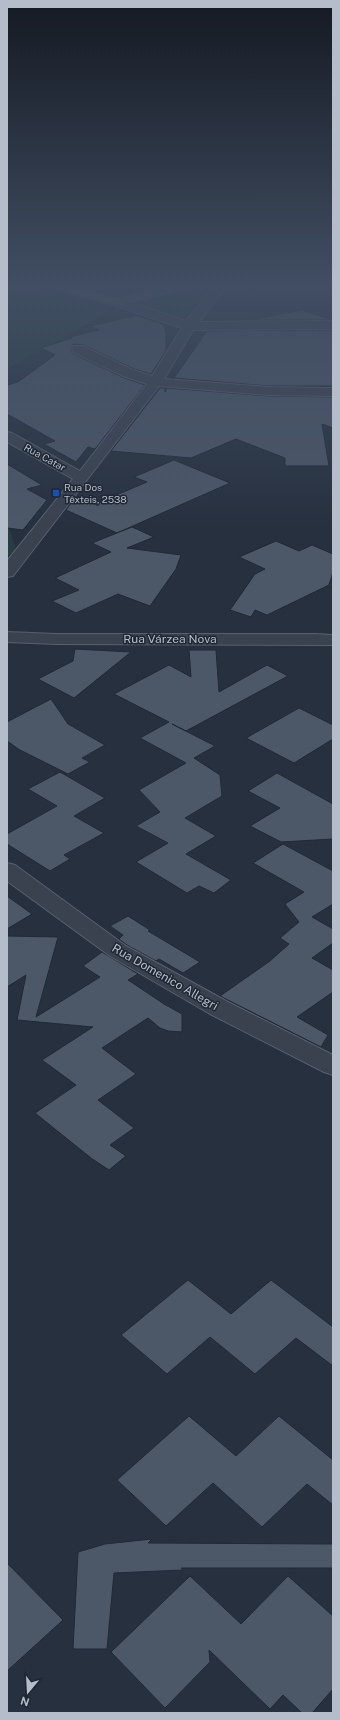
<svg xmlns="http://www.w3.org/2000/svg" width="340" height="1720" viewBox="0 0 340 1720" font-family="'Public Sans',sans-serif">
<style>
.green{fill:#283d40}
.building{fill:#4c5768;stroke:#212936}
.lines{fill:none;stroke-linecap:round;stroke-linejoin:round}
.minor-casing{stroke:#58606d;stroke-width:2}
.major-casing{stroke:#434b58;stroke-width:2}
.minor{fill:#3a424f;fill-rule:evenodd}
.major{fill:#58616f;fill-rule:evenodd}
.transit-dot{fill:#1a4fb4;stroke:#1f2734;stroke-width:1.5}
.labels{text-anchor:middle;stroke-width:3;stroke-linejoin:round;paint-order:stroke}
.far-street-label{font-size:10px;fill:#b6bdca;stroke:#1f2734}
.far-poi-label{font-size:10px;fill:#b6bdca;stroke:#1f2734;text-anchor:start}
.street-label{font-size:12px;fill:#b6bdca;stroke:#1f2734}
</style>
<rect width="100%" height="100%" fill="#26303f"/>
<g class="green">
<polygon points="7,287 31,287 52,296 112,310 7,369"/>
<polygon points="205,288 189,314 181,318 134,303 165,294"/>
<polygon points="7,522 17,552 7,556"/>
</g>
<g class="building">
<polygon points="302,310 332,320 251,320"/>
<polygon points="135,315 163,324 166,333 166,351 151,374 134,369 84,345 73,344 71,349 72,353 122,377 145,385 95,449 88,447 76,462 44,444 55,441 7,414 7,385 18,382 55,355 41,348 72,338 70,337 99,330 91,326 128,317 132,318"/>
<polygon points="333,330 333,386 269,386 174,378 207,331"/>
<polygon points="160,388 165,388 165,392 167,388 269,396 333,397 333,428 322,424 329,466 285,466 285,458 236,439 191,458 111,451"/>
<polygon points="174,460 230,483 117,533 66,510 74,499 95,504 147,482 134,477"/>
<polygon points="7,464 42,485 27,489 47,500 23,530 7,528"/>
<polygon points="132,527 154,537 127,548 181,555 176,569 150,606 118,594 76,613 52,601 79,590 55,578 111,552 92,543"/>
<polygon points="276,541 299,551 312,545 333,554 333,572 329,585 267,615 255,610 251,617 230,610 255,574 265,569 239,557"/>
<polygon points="75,649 131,652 74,698 38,679 73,661"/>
<polygon points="189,650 216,650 219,692 267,665 288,676 186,731 172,724 215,746 194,758 220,775 222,796 185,818 216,836 186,854 231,880 214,893 199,886 187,893 136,862 168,843 136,826 160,812 139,790 186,763 140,738 169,722 114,694 169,665 191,677"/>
<polygon points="51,699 68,724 105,745 82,758 90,762 68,774 20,750 7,741 7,722"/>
<polygon points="299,708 333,725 333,739 294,763 246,738"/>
<polygon points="60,772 105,798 74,816 104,833 64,855 70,859 50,871 7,844 7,834 57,806 28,789"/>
<polygon points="277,773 333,804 333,839 281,842 250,826 280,808 248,791"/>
<polygon points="283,844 333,871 333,904 312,917 333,929 333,943 312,958 333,970 333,992 297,1017 328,1035 321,1047 220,996 270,961 289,944 280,938 299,922 285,904 304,892 253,863"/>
<polygon points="7,896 32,914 7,929"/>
<polygon points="128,916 150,930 148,931 200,962 183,973 159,959 156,961 127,945 119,939 123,935 110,926"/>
<polygon points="7,936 58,937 36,1017 100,977 83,966 102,952 138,974 128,980 164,1004 182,1014 182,1032 168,1031 160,1028 148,1018 102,1048 136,1074 98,1100 134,1128 110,1145 126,1156 109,1170 91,1158 35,1113 76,1085 42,1060 93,1027 17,1020 26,975 7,987"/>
<polygon points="188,1280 231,1314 271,1280 333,1327 333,1366 296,1338 255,1374 210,1337 167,1374 121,1335"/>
<polygon points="189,1416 236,1456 279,1416 333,1460 333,1505 307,1484 262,1527 213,1483 166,1526 117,1480"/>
<polygon points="152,1539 148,1543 333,1544 333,1568 181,1568 183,1570 114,1573 107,1649 73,1649 78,1552 105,1544"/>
<polygon points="7,1563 63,1620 7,1671"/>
<polygon points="190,1576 241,1624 288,1576 333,1616 333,1689 312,1713 302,1713 283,1695 270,1709 209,1650 210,1662 165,1708 111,1652"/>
</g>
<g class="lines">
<defs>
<g id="minor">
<polygon points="214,287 226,287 199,322 333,321 333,329 193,330 164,379 269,387 333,388 333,396 269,395 159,386 13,576 7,577 7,561 73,479 7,442 7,432 12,433 80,471 147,384 123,376 73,352 72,349 73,346 83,346 133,370 152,376 182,328 113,305 111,302 113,299 121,299 186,321"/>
<polygon points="7,632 56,634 316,634 333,635 333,645 56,644 7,642"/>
<polygon points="7,863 15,865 126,946 228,1002 333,1055 333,1075 324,1072 210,1014 110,956 7,881"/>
</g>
<polygon id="major" points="55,287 76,287 117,298 163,287 185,287 183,290 117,306 57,290"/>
</defs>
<use href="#minor" class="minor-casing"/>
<use href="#major" class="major-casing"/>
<use href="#minor" class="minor"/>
<use href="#major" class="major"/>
</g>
<linearGradient id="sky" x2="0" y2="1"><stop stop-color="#151a23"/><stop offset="0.54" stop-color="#414e63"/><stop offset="1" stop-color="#414e63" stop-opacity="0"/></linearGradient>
<rect width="340" height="528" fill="url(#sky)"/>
<rect class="transit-dot" x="52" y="489" width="8" height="8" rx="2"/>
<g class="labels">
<g class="far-street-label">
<text transform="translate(45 457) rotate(29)" y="4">Rua Catar</text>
</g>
<g class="far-poi-label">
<text x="64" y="491">Rua Dos<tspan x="64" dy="12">Têxteis, 2538</tspan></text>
</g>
<g class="street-label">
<text x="170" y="643">Rua Várzea Nova</text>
<text transform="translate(165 977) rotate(30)" y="4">Rua Domenico Allegri</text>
</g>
</g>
<rect width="340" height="1720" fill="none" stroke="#b6bdca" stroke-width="16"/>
<g transform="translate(28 1692) rotate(198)" stroke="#1f2734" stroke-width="3" paint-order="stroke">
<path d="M0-3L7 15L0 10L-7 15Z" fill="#b6bdca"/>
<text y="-6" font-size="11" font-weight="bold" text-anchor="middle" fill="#b6bdca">N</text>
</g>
</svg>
